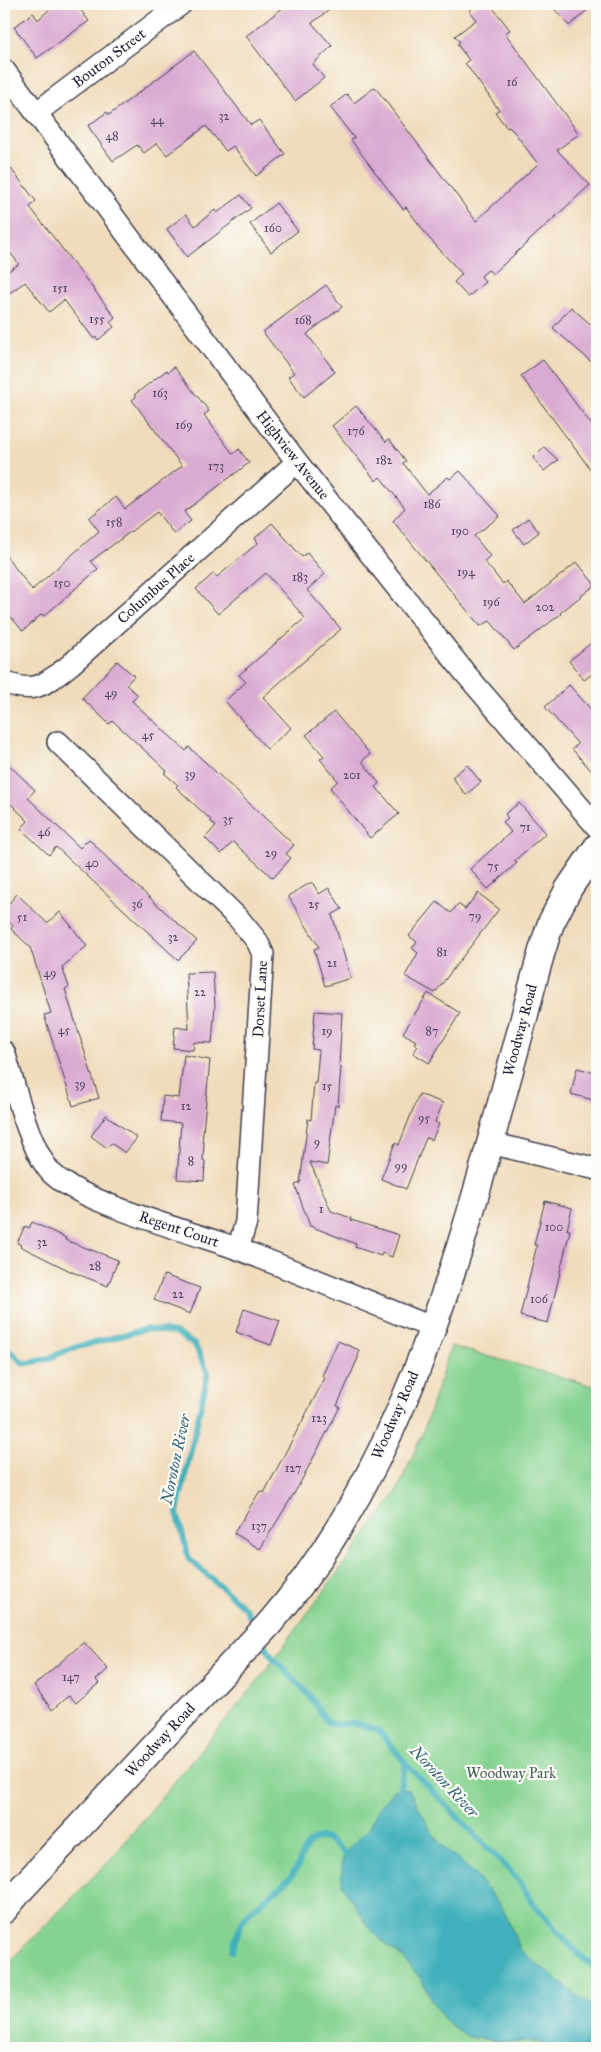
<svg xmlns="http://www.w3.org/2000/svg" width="601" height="2052" viewBox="0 0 601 2052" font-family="'IM FELL Great Primer',serif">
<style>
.green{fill:#86d391;stroke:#547a66}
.water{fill:#40b0bc;stroke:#31697c}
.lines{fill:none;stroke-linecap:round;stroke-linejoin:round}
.stream{stroke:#40b0bc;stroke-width:6}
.building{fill:#daabd2}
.minor-casing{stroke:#413e4e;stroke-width:24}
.tertiary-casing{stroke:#413e4e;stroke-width:29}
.minor{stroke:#fff;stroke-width:21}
.tertiary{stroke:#fff;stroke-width:26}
.labels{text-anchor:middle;stroke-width:4.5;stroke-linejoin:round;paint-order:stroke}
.number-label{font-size:12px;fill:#504461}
.street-label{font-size:15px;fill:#22223b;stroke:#fdfcf7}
.park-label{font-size:15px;fill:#456059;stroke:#fdfcf7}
.water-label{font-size:16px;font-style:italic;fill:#306275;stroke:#fdfcf7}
</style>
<rect width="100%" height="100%" fill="#fdfcf7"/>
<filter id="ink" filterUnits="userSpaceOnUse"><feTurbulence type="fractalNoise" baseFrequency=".02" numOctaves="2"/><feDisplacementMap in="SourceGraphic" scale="10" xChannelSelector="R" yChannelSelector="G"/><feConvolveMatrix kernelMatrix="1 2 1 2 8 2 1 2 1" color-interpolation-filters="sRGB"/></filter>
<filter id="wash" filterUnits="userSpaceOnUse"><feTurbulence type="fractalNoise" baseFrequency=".0096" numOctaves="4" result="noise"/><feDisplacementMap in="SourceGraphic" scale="20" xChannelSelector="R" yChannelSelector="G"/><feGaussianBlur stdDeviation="1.12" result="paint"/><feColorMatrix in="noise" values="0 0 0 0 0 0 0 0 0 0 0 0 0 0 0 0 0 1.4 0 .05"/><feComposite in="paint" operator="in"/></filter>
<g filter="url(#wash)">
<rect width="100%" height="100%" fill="#f0dcbb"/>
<polygon class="green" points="451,1346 597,1387 597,2048 4,2048 4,1967 110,1860 257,1682 396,1493 422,1435"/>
<polygon class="water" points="400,1789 409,1790 433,1834 446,1850 473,1872 503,1909 521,1951 576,1995 597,2009 597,2048 557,2048 538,2042 504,2042 469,2037 454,2028 444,2019 433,2003 422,1980 402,1957 388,1947 368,1926 342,1885 342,1863 344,1853 368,1829 379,1808 394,1790"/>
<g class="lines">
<g class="stream">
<polyline points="4,1341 5,1346 24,1364 47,1359 70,1349 146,1329 176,1333 195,1345 208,1373 177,1513 189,1559 245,1608 256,1628"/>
<polyline points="262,1639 273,1658 309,1695 327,1722 338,1725 349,1723 362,1725 378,1730 409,1767 516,1877 536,1907 579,1955 597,1968"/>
<polyline points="398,1796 406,1762"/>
<path d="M232,1951C235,1940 238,1929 244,1919C258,1900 284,1890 296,1869C303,1858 304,1839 321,1838C331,1838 342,1852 349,1857"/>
</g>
</g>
<g id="blocks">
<g class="building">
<polygon points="55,4 76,4 89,21 37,58 14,27 33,13 38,20"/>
<polygon points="288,4 337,4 312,23 332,46 313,64 324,78 295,101 246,36"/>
<polygon points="478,4 490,4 510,30 505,33 579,134 557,150 590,185 493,274 488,270 481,276 485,282 468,297 454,282 462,274 429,238 406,207 403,209 351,140 354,138 330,107 347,94 354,103 375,87 476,221 538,164 515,133 509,127 507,128 495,112 499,110 465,63 469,60 457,44 460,42 455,36 476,20 469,11"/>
<polygon points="550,4 594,4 569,26"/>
<polygon points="194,51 251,125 259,120 285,154 256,176 233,146 226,151 206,126 167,155 157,143 144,153 137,145 113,161 88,126 107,112 109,115"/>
<polygon points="4,160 36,201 30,207 115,317 110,322 114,327 98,340 96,337 94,339 64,300 49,312 25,282 4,297 4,274 19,264 4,245"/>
<polygon points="241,195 251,208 187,257 167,229 186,214 195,226 215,210 217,213"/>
<polygon points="276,203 298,231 271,252 250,224"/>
<polygon points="326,285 342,307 307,334 335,372 304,397 288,377 294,373 263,332"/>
<polygon points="571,307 597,330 597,367 553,328"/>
<polygon points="543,360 597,432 597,478 521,376"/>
<polygon points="174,367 209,411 204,415 233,454 239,449 249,463 184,512 191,521 174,534 157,512 91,561 98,569 44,616 42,614 23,631 4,609 4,553 32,590 99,531 89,518 116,497 125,509 182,466 132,400 136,397 134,395 167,370 168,372"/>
<polygon points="356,406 386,442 389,439 406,461 403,463 427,494 448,477 450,479 460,471 500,516 474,536 490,556 484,561 503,584 506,581 525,604 577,562 595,585 560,613 561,614 514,650 490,621 480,626 393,521 405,508 380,477 376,481 332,426"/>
<polygon points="544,447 558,460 544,471 533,458"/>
<polygon points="528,518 539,532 524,544 513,530"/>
<polygon points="272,523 302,557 307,553 325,574 307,590 341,629 263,697 291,728 267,749 225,701 246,682 239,675 305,618 266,573 218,614 196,589 213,574 217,577 258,543 255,538"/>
<polygon points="597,638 597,670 584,680 569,661"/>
<polygon points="117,661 134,676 126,685 138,695 132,701 186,751 189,747 294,845 286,854 291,858 273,878 233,842 221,854 205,838 216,826 210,821 211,820 176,787 178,785 164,773 167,771 113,721 109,724 82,698"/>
<polygon points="569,685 597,716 597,777 572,749 578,744 545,707"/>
<polygon points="334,712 370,754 362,761 379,783 376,787 399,814 370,838 330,788 338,781 320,759 324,756 306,735"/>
<polygon points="4,760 35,790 28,798 80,848 89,839 115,866 197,941 178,960 56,847 49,855 21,829 28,821 4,797"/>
<polygon points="467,765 481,782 466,795 452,777"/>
<polygon points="519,803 546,833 514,861 517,863 488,889 470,869 511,832 503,822 508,818 505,814"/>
<polygon points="312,882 319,894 329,888 342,909 332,915 351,978 325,986 314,949 319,947 288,896"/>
<polygon points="478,893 499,909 435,993 405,976 418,953 412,948 417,942 409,936 437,902 451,913 458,904 465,909"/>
<polygon points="17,894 47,923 60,912 87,946 62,967 69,987 65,989 99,1098 73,1106 44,1015 51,1013 30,947 11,929 13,926 4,917 4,909"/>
<polygon points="213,972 215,1006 212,1043 194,1042 193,1050 173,1048 175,1027 189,1029 186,973"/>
<polygon points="428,993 460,1013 429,1063 413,1053 418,1046 414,1043 416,1041 403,1033"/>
<polygon points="315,1011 342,1013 339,1067 341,1067 338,1106 335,1105 327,1165 310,1162 331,1211 351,1218 351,1220 399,1235 392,1257 382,1253 381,1256 355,1247 356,1244 310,1226 295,1185 300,1183 308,1119 311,1120 314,1083 316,1083 319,1050 312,1049"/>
<polygon points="184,1055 210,1060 202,1142 204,1143 203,1160 205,1161 204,1181 177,1179 181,1123 161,1121 163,1096 179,1098"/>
<polygon points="577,1068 597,1073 597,1101 571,1094"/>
<polygon points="419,1094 443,1103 435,1122 439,1124 432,1140 426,1138 406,1189 381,1179 395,1143 399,1145"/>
<polygon points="106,1115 137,1138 125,1153 111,1143 107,1148 91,1136"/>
<polygon points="545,1201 572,1208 567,1230 570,1230 548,1323 520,1316 537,1245 534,1245"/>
<polygon points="32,1222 66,1238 65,1240 118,1260 108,1286 72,1272 20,1246 21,1245 17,1243 25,1226 29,1228"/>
<polygon points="164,1275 200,1288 190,1314 154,1300"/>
<polygon points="244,1309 280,1321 271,1345 236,1332"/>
<polygon points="338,1341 359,1350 358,1358 337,1406 340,1407 298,1487 260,1549 234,1533 260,1491 264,1493 325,1378 322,1376"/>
<polygon points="84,1642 108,1669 96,1680 99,1683 76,1703 69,1695 52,1710 34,1685"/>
</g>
</g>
</g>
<g filter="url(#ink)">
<use href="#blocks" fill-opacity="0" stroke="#413e4e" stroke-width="1"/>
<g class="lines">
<defs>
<g id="minor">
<polyline points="4,70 297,462 465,673 597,827"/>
<polyline points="36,113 181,4"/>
<path d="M4,682C36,695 45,684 70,665L297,462"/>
<polyline points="58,742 239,919 257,941 263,954 246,1222 238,1249"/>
<path d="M4,1052C15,1086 27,1141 48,1169C72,1201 196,1233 238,1249C303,1274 367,1301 431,1327"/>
<polyline points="490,1143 597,1169"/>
</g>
<path id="tertiary" d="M4,1910L23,1887L269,1624C385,1490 445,1309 491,1140C502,1100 513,1059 524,1018C532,986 540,954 551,923L569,888L597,847"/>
</defs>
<use href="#minor" class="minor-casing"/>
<use href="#tertiary" class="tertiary-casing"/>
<use href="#minor" class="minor"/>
<use href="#tertiary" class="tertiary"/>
</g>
</g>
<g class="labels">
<g class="number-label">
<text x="512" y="86">16</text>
<text x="224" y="120">32</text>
<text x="157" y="124">44</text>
<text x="112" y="140">48</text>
<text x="273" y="232">160</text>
<text x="60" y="292">151</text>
<text x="97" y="323">155</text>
<text x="303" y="324">168</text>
<text x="160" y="397">163</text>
<text x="184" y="429">169</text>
<text x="356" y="435">176</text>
<text x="384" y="464">182</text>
<text x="216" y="470">173</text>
<text x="432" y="508">186</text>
<text x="114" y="526">158</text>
<text x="460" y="535">190</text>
<text x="466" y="576">194</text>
<text x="300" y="581">183</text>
<text x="62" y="587">150</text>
<text x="491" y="606">196</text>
<text x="545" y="611">202</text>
<text x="111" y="697">49</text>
<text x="148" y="739">45</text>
<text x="190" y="778">39</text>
<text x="352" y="779">201</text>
<text x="228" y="823">35</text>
<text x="525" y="831">71</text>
<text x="44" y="836">46</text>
<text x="271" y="857">29</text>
<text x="92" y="867">40</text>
<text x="493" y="870">75</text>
<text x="137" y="908">36</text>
<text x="314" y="908">25</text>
<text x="475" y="920">79</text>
<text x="22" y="921">51</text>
<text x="173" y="941">32</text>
<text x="442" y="956">81</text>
<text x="332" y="967">21</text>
<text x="50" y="977">49</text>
<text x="200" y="996">22</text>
<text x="64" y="1034">45</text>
<text x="327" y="1035">19</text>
<text x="432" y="1035">87</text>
<text x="80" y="1088">39</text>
<text x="327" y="1090">15</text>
<text x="186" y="1110">12</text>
<text x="424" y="1122">95</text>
<text x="317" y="1146">9</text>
<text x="191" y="1165">8</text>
<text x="401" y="1170">99</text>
<text x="321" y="1213">1</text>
<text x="554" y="1231">100</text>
<text x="42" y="1246">32</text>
<text x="95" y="1270">28</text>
<text x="178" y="1298">22</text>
<text x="539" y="1303">106</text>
<text x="319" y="1422">123</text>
<text x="293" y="1472">127</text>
<text x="259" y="1530">137</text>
<text x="71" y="1681">147</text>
</g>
<g class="street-label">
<text transform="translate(109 58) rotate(-37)" y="5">Bouton Street</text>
<text transform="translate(293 455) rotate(52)" y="5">Highview Avenue</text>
<text transform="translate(156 588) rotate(-42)" y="5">Columbus Place</text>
<text transform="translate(260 999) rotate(-87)" y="5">Dorset Lane</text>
<text transform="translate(520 1030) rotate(-75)" y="5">Woodway Road</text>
<text transform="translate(179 1229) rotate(19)" y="5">Regent Court</text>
<text transform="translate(395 1415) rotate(-66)" y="5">Woodway Road</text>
<text transform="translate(160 1740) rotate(-47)" y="5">Woodway Road</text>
</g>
<g class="park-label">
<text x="511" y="1778">Woodway Park</text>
</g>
<g class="water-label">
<text transform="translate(175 1459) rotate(-78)" y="6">Noroton River</text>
<text transform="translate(445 1781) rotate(47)" y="6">Noroton River</text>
</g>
</g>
<rect width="601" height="2052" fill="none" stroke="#fdfcf7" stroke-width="20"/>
</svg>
